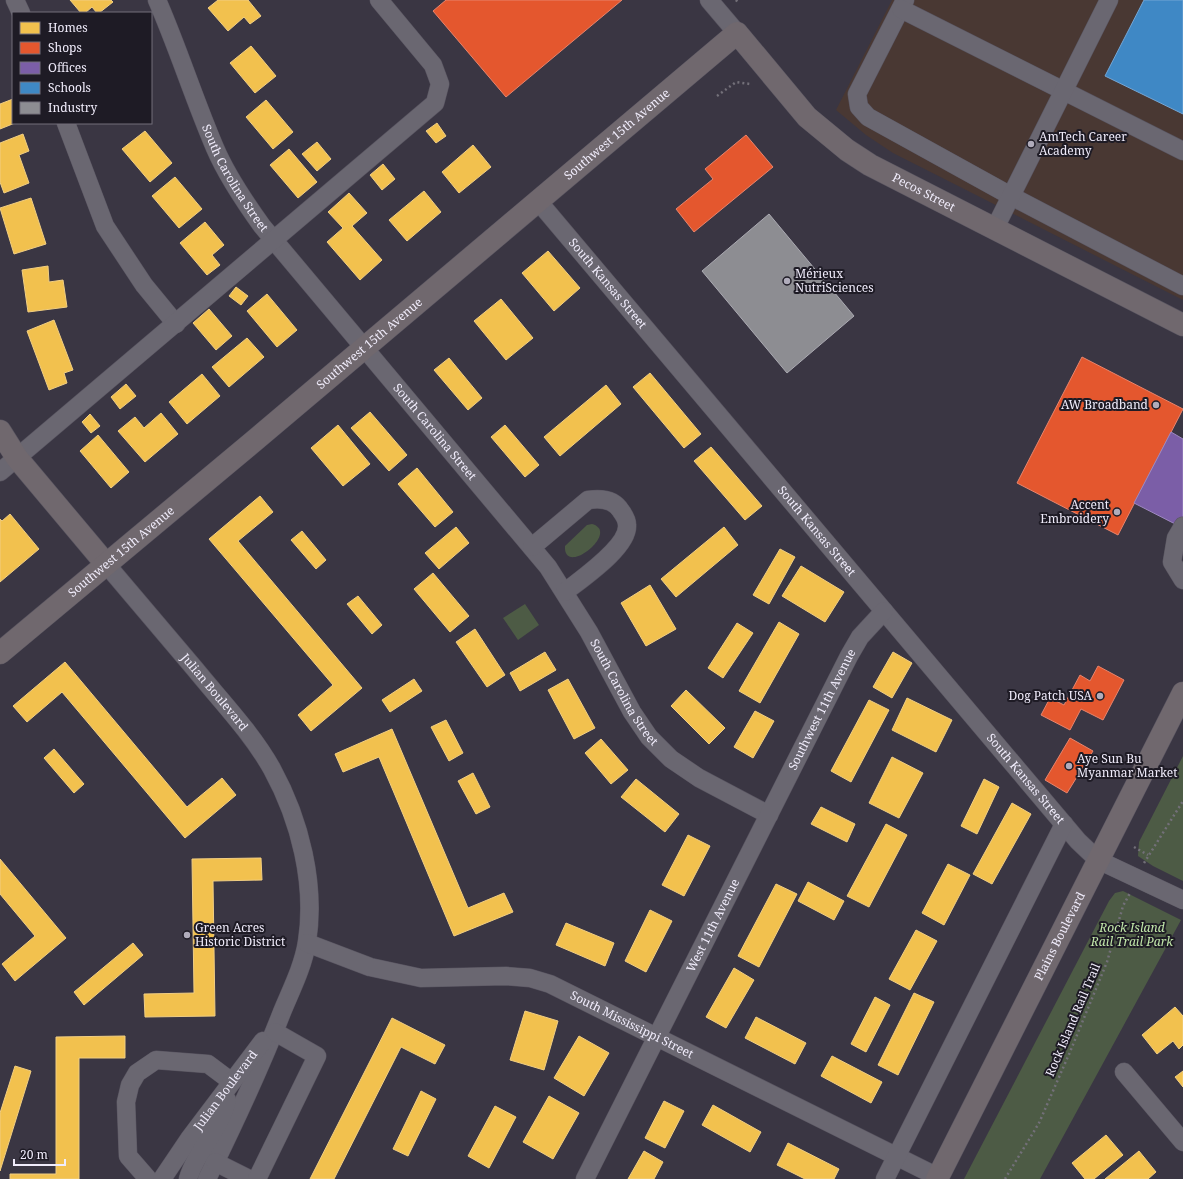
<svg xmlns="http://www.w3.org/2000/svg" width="1183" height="1179" viewBox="0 0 1183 1179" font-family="'Noto Serif',serif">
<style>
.education{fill:#493833}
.green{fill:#4d5b45}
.homes{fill:#f2c14e;stroke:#f1ce82}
.shops{fill:#e4572e;stroke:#e8846c}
.offices{fill:#7b5ea7;stroke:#9e89c0}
.schools{fill:#3f88c5;stroke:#74a6d5}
.industry{fill:#8d8d92;stroke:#abaab2}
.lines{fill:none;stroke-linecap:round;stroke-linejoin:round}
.minor-casing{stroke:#585460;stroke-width:19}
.major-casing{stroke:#585460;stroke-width:23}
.path{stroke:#737079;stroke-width:2.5;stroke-dasharray:2 3;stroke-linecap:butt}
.minor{stroke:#6a6771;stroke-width:18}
.major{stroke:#70686e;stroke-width:22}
.poi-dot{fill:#b0acbb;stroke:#1e1b25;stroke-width:1.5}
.labels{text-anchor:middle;stroke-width:4;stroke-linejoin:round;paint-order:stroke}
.street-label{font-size:12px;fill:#f0ecfb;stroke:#1e1b25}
.poi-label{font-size:12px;fill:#f0ecfb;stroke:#1e1b25;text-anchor:start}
.park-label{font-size:12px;font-style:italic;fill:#c2e8aa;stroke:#1e1b25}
</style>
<rect width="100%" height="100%" fill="#3a3643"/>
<polygon class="education" points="892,0 1183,0 1183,300 893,153 866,135 836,110"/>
<g class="green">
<path d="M592,524C621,532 563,578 565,546L587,525Z"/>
<polygon points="525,604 539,625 518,640 503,618"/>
<polygon points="1183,756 1183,881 1153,866 1138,856 1139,842"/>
<polygon points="1123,891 1181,920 1040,1179 964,1179 1109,901 1115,893"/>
</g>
<g class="homes">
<polygon points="70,0 111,0 113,2 99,13 97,13 92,7 85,13 81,13"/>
<polygon points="218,0 248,0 261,16 250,24 244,17 228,31 208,8"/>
<polygon points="251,46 276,76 255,93 230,63"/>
<polygon points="13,99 13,123 15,123 0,129 0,104"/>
<polygon points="266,100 293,132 273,149 246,117"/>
<polygon points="437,123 446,136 436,143 426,131"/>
<polygon points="145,131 172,163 150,182 122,149"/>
<polygon points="23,134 29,151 19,155 29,183 4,193 0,182 0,143"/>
<polygon points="317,142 331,159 317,171 302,154"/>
<polygon points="473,145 491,167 459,193 442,172"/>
<polygon points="289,149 317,182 298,198 270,165"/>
<polygon points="383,164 395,179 382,190 370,175"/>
<polygon points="175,177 202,209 179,228 152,196"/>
<polygon points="424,191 441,212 407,241 389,220"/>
<polygon points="349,193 367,213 352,226 382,260 360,280 327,242 343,228 328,212"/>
<polygon points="31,198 46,244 14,254 0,208"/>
<polygon points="205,222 224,245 212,255 220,265 207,275 180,243"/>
<polygon points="548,251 580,288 554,311 522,273"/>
<polygon points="48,266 49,282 63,280 67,307 28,312 22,270"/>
<polygon points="236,287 248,296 241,305 229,296"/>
<polygon points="267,294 297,330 277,347 247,311"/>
<polygon points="501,299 533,338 506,360 474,321"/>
<polygon points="209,309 232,336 216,350 193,323"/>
<polygon points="54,320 73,370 64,373 67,383 49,390 27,331"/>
<polygon points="247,338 264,357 229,387 212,367"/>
<polygon points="449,358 482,398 468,410 434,370"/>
<polygon points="650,373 701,434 684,448 633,387"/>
<polygon points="202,374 220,396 187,424 169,402"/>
<polygon points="126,384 136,396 120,409 111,397"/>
<polygon points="606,385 621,404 560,456 544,437"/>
<polygon points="370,412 407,455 389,471 351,428"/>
<polygon points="161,413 178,434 145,462 118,431 135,417 144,428"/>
<polygon points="90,414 100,426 91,433 82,422"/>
<polygon points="338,425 370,464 343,486 311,448"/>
<polygon points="505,425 539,465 525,477 491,437"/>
<polygon points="98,435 129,472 111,488 80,451"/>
<polygon points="711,447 762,506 745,520 694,461"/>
<polygon points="417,468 453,512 435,527 398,484"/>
<polygon points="260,496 273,512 238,541 362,688 311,731 298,715 333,685 209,539"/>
<polygon points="10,514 39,549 0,582 0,519 2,521"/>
<polygon points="456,527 469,543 439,569 425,553"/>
<polygon points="724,527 738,545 676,597 661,579"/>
<polygon points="302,531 326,560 316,569 291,540"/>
<polygon points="780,549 795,557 769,604 753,595"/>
<polygon points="801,566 844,592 825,622 782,596"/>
<polygon points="433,573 469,616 450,632 414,589"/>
<polygon points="650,585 676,629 646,646 621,603"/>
<polygon points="358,596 382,625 372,634 347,604"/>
<polygon points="779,622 799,634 760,703 739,691"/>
<polygon points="737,623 753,633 723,678 708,668"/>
<polygon points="475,629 505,675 487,687 456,642"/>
<polygon points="545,652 556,670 520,691 510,673"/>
<polygon points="893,652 912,663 892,698 873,687"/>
<polygon points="65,662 187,807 222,778 236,795 185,838 62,692 27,722 13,706"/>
<polygon points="414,679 422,691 390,712 382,700"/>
<polygon points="568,679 595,728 574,739 548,690"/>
<polygon points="686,690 725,728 709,744 671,706"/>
<polygon points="907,698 952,720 936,752 892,730"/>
<polygon points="869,700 889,710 851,782 831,771"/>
<polygon points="755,711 774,721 753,758 734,747"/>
<polygon points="446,720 463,753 449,761 431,727"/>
<polygon points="392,729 468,908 504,893 513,912 454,936 379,757 343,772 335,754"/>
<polygon points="601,739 628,770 611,784 585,753"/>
<polygon points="54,749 84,784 74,793 44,758"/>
<polygon points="892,757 923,773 899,818 869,803"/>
<polygon points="473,773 490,807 476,814 458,781"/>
<polygon points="636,779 679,814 665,832 621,797"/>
<polygon points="984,779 999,787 977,834 961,826"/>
<polygon points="1012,803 1031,814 992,884 973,874"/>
<polygon points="821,807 855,824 847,842 811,824"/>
<polygon points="886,824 907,835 869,907 847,896"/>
<polygon points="688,835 710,846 684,896 662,885"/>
<polygon points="261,858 262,880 213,881 215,1016 145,1017 144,994 194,993 192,859"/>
<polygon points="0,859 66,938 15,981 2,964 35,936 0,894"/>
<polygon points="948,864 970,875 944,925 922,913"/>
<polygon points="808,882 844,901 834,920 798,901"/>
<polygon points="776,884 797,894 759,967 738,956"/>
<polygon points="650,910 672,921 646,972 625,961"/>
<polygon points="566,923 614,943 605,966 556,945"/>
<polygon points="916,930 937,941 910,990 889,979"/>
<polygon points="133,943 143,955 84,1005 74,992"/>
<polygon points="734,968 754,980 726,1028 706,1017"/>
<polygon points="914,993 934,1002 898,1075 878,1065"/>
<polygon points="875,997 890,1005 866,1052 851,1044"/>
<polygon points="1175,1007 1183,1016 1183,1045 1179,1049 1173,1041 1157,1054 1142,1035"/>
<polygon points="525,1011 558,1021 544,1070 510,1060"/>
<polygon points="756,1017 806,1043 795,1064 745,1038"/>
<polygon points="392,1018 445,1045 435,1064 401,1047 334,1179 310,1179"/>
<polygon points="125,1036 125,1058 79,1058 79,1179 10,1179 10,1174 56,1174 56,1037"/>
<polygon points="579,1036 609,1053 584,1096 554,1078"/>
<polygon points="832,1056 882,1082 871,1103 821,1076"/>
<polygon points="15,1066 31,1071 0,1171 0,1113"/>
<polygon points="1183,1071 1183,1087 1175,1077"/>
<polygon points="421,1091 436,1099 408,1156 393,1149"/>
<polygon points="549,1096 579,1113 553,1159 523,1142"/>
<polygon points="664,1101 684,1111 665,1148 645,1138"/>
<polygon points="713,1105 761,1132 750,1152 702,1125"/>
<polygon points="495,1106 516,1117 489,1168 468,1156"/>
<polygon points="1106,1135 1123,1155 1094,1179 1085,1179 1072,1163"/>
<polygon points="788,1143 839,1169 834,1179 805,1179 777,1165"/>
<polygon points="644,1151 663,1162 654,1179 628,1179"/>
<polygon points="1139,1151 1156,1172 1148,1179 1105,1179"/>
</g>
<g class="shops">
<polygon points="446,0 622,0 506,97 433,11"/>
<polygon points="746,135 773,167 694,232 676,209 713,179 705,169"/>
<polygon points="1082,357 1183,409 1118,535 1017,483"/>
<polygon points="1098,666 1124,680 1103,720 1081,709 1070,730 1041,715 1050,698 1064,705 1080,675 1090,681"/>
<polygon points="1070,738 1093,751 1067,793 1045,780"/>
</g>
<polygon class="offices" points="1171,432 1183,439 1183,528 1134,503"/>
<polygon class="schools" points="1144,0 1183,0 1183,114 1105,76"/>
<polygon class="industry" points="769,214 854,316 787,373 702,271"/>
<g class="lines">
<defs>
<g id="minor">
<polyline points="15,0 21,13"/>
<path id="s1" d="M157,0C178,48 194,99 215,148C227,176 244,201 262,226L548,567L589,632L632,712L649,737L671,759L699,778L769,815"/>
<polyline points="709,0 737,33"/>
<polyline points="905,0 857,94 859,107 868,117 1011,196 1183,286"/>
<polyline points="901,9 1183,151"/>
<polyline points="66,123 105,226 144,285 176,324"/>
<path id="s2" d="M538,201L1078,841L1098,860L1183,900"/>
<polyline points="994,230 1109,0"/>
<polyline points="0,472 435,103 440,84 433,65 379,0"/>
<polyline points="1183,526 1176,538 1172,562 1183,580"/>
<path d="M532,547L588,500C601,498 614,499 621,511C624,515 627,520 627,525C629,547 581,579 565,592"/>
<path id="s3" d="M106,564C136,599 165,634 195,669C221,701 252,733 272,769C300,820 316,884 307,942C303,967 291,990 282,1012C260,1069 234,1124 207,1179"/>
<path id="s4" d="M307,943L370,967L421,978L506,976L530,978L550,984L938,1177"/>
<polyline points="1124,1072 1183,1142"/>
<polyline points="215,1162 249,1179"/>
<polyline points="148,1179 128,1156 126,1102 130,1085 137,1073 156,1060 208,1064 232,1082"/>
<path id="s5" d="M162,1179L189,1139L263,1041"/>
<path d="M188,1179C196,1151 221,1129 227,1100"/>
<polyline points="257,1179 317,1056 275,1032"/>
<path id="s6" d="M585,1179L849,656L860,637L884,611"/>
<polyline points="885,1179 1064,824"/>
</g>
<g id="major">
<polyline points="0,431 17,458 106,564"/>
<path id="s7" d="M0,653L254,441L737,33L807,117L847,150L870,165L1183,325"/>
<path id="s8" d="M937,1179L1183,693"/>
</g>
</defs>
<use href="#minor" class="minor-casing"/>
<use href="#major" class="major-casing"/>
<g class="path">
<polyline points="736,0 739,4"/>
<polyline points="717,96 736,82 750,84"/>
<polyline points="1134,847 1148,855"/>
<polyline points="1144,863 1183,801"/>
<polyline points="1005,1179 1039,1123 1070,1052 1107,962 1123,906 1130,893"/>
</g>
<use href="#minor" class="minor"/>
<use href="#major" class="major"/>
</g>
<g class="poi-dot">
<circle cx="1031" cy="144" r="4"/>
<circle cx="787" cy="281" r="4"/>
<circle cx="1156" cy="405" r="4"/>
<circle cx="1117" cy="512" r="4"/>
<circle cx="1100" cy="696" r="4"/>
<circle cx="1069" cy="766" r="4"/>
<circle cx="187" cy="935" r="4"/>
</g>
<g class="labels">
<g class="street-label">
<text dy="4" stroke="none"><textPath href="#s7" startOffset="806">Southwest 15th Avenue</textPath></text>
<text dy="4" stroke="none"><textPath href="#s1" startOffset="195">South Carolina Street</textPath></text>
<text dy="4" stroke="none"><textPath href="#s7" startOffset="1212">Pecos Street</textPath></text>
<text dy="4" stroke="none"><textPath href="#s2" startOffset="108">South Kansas Street</textPath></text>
<text dy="4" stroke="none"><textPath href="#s7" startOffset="482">Southwest 15th Avenue</textPath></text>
<text dy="4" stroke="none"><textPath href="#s1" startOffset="519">South Carolina Street</textPath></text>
<text dy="4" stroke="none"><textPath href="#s2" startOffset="432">South Kansas Street</textPath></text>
<text dy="4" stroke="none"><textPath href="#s7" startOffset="158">Southwest 15th Avenue</textPath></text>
<text dy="4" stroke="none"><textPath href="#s1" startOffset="842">South Carolina Street</textPath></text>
<text dy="4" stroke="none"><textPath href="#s3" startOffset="168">Julian Boulevard</textPath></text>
<text dy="4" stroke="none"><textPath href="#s6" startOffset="526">Southwest 11th Avenue</textPath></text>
<text dy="4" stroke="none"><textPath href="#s2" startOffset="756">South Kansas Street</textPath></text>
<text dy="4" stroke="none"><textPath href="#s6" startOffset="284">West 11th Avenue</textPath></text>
<text dy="4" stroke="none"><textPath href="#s8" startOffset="272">Plains Boulevard</textPath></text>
<text transform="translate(1073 1020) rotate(-67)" y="4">Rock Island Rail Trail</text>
<text dy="4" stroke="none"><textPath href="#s4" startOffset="341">South Mississippi Street</textPath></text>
<text dy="4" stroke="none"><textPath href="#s5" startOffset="109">Julian Boulevard</textPath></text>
</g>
<g class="poi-label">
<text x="1039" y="141">AmTech Career<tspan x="1039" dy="14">Academy</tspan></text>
<text x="795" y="278">Mérieux<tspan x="795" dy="14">NutriSciences</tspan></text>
<text x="1148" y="409" text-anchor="end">AW Broadband</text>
<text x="1109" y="509" text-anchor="end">Accent<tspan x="1109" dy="14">Embroidery</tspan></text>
<text x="1092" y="700" text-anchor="end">Dog Patch USA</text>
<text x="1077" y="763">Aye Sun Bu<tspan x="1077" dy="14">Myanmar Market</tspan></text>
<text x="195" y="932">Green Acres<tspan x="195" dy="14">Historic District</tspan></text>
</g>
<g class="park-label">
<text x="1132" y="932">Rock Island<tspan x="1132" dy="14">Rail Trail Park</tspan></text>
</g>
</g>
<rect x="12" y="12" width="140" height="112" fill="#1e1b25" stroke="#726f7b"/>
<rect x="20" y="22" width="20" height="12" fill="#f2c14e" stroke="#726f7b"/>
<text x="48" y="32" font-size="12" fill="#f0ecfb">Homes</text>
<rect x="20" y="42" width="20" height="12" fill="#e4572e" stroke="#726f7b"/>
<text x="48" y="52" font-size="12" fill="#f0ecfb">Shops</text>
<rect x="20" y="62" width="20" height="12" fill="#7b5ea7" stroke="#726f7b"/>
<text x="48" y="72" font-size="12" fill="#f0ecfb">Offices</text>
<rect x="20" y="82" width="20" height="12" fill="#3f88c5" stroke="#726f7b"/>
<text x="48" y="92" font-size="12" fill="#f0ecfb">Schools</text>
<rect x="20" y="102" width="20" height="12" fill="#8d8d92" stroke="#726f7b"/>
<text x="48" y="112" font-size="12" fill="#f0ecfb">Industry</text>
<path d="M14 1159v6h51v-6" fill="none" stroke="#f0ecfb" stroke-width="2"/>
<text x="20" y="1159" font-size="12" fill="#f0ecfb" stroke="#1e1b25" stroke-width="3" paint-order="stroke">20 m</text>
</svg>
